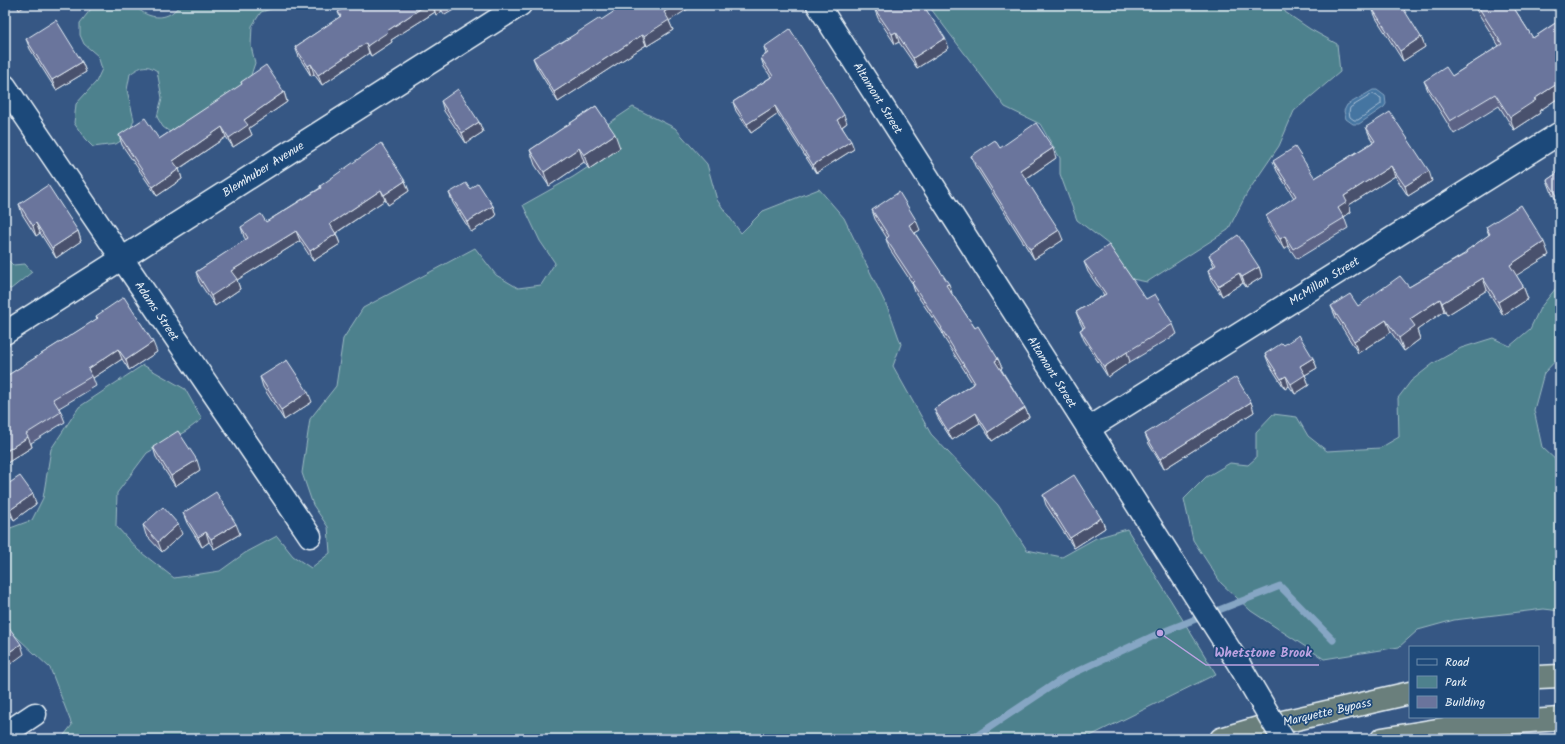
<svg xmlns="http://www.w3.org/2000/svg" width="1565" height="744" viewBox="0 0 1565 744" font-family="Kalam,sans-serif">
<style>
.green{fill:#4e818d;stroke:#9bb9c2}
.water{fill:#4574a1;stroke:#86a6c4}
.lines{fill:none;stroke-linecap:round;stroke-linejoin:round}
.shore{stroke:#a7bfd5;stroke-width:1}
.stream{stroke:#86a6c4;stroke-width:7}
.minor-casing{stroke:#e8f1f8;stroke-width:25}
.tertiary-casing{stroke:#e8f1f8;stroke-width:25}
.trunk-casing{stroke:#e8f1f8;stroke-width:25}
.minor{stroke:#1f4a7a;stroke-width:22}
.tertiary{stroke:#1f4a7a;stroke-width:22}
.trunk{stroke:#6a7f7c;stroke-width:22}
.tertiary-bridge-casing{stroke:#e8f1f8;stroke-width:25;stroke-linecap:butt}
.tertiary-bridge{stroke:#1f4a7a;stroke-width:22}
.wall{fill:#5b6486;stroke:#e8f1f8}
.shaded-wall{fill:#4a516d;stroke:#e8f1f8}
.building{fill:#6a749c;stroke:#e8f1f8}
.labels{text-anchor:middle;stroke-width:3.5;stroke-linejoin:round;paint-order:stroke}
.street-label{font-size:12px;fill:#e8f1f8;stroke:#1f4a7a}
.leader{fill:none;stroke:#bca2e1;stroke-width:1.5}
.callout-dot{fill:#bca2e1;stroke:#1f4a7a;stroke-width:1.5}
.callout-label{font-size:13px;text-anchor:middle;font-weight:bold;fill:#bca2e1;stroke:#1f4a7a;stroke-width:3.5;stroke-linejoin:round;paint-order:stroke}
</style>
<rect width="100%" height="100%" fill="#365784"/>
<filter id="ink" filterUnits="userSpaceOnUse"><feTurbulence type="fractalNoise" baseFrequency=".025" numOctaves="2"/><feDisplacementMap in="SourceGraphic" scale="8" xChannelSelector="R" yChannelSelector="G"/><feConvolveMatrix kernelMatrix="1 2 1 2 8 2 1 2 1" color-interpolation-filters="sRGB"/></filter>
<g filter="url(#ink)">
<g class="green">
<path d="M94,5H135C142,15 157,20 168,15C173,13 177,8 181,5H284L261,12L252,26L251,46L255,63L250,78L239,95L170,132L163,127L157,117L162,98L157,71C146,63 140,67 130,74L127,90L134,120L128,136L116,144L93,147L85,139L74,123L76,104L96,82L102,69L98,56L84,44L80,35V23Z"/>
<polygon points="294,5 344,5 328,9"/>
<polygon points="928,5 1284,5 1285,12 1310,29 1337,44 1340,72 1294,111 1279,146 1247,193 1228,230 1147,282 1132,279 1108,244 1077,220 1060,174 1060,158 1040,124 1005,107"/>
<polygon points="1546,5 1560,5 1560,14"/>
<polygon points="633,107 675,128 707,164 717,200 741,233 763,211 819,189 844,218 890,313 901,344 893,366 931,434 998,505 1027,550 1062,557 1096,538 1127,529 1216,674 1084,739 61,739 72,725 50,668 5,626 5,530 32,520 43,498 51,449 79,407 143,365 185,389 202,419 186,431 147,453 117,493 116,526 138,550 174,578 220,571 245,553 277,536 293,556 311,568 330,553 328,527 313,505 302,473 310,419 336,386 343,339 363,308 475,248 496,275 518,288 541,285 555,263 540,241 523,205 573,177 599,160 603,127"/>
<polygon points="5,257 13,265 25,264 32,272 11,289 5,288"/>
<polygon points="1560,283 1560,356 1544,373 1534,410 1542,447 1560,464 1560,611 1544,609 1454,620 1418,630 1399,647 1324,659 1251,611 1221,583 1193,540 1184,499 1206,477 1230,463 1248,465 1256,458 1256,432 1273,414 1297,417 1308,436 1327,451 1380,448 1399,437 1398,398 1411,381 1434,363 1461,348 1493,338 1510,346 1530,329 1540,308"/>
</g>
<polygon class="water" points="1373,90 1377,90 1385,96 1386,104 1384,107 1359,124 1353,124 1346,119 1344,111 1347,105"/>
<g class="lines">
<polygon class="shore" points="1373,94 1381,98 1381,104 1358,120 1354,120 1350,117 1349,112 1350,108"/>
<polyline class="stream" points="972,739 1065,677 1160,633 1280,586 1333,640"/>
<defs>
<g id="minor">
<polyline points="5,86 310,536"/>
<polyline points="5,333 520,5"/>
<polyline points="1088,429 1560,133"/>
<polyline points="5,734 35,714"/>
</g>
<polyline id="tertiary" points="818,5 1240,666"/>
<g id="trunk">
<polyline points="1538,677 1560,676"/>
<polyline points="1221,739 1265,726 1410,693"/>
<polyline points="1382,739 1468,725 1560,719"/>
</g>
</defs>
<use href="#minor" class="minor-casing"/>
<use href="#tertiary" class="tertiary-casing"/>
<use href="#trunk" class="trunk-casing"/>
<use href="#minor" class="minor"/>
<use href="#tertiary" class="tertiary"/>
<use href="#trunk" class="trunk"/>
<defs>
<polyline id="tertiary-bridge" points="1240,666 1283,739"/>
</defs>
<use href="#tertiary-bridge" class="tertiary-bridge-casing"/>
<use href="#tertiary-bridge" class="tertiary-bridge"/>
</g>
<g class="wall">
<polygon points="348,5 462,5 445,15 442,11 436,15 435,12 391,40 392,42 371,56 369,53 322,85 314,74 311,76 299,57 295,47 340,17 338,12"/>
<polygon points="1474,5 1512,5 1533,38 1560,20 1560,97 1539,111 1540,113 1514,130 1499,106 1454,134 1429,93 1424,81 1452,76 1499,46 1475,8"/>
<polygon points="874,8 949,48 917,68 899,42 895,44 878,18"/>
<polygon points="1372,8 1421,37 1425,47 1403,61 1376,18"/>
<polygon points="601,20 669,21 673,30 647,46 646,45 558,102 537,68 533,58"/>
<polygon points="26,39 82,62 86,72 56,90 30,49"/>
<polygon points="764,47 847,123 842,127 854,149 816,173 778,114 751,133 736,111 733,102 771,77 764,67 761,58 766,54"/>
<polygon points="241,82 284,92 287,102 249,128 252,135 233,147 226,137 179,169 182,179 157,196 122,145 119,135 159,139 242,85"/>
<polygon points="441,101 479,122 483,132 466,143 444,111"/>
<polygon points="596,106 620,148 589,169 584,162 549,186 535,165 530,150"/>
<polygon points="1366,127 1432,181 1408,196 1395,176 1349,205 1351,212 1344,217 1348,228 1297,259 1288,246 1284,249 1269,226 1266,216 1294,198 1277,171 1273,161 1315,178 1373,142 1370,137"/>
<polygon points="1000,148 1056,158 1026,179 1063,240 1034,259 975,166 971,156"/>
<polygon points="1560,171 1560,206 1552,193 1547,180"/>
<polygon points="405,181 409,191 388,205 385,200 336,233 340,244 313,261 300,241 237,280 240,289 215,306 199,282 196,272 246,240 244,237 241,227 266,222 320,188 320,186"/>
<polygon points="470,189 493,206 496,216 471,232 453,203 449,193"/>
<polygon points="19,204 78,231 81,241 56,258 40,233 36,236 22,214"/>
<polygon points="872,210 920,230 915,233 952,294 975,328 998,359 1002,368 1001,369 1025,408 1029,417 992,441 980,423 952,440 938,418 934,409 973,384 944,338 942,332 915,292 912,283 889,248 886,239 887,238 875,219"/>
<polygon points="1486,227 1549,255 1516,275 1523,286 1528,299 1503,315 1487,290 1447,315 1444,311 1417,330 1420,339 1404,351 1391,332 1358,353 1336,318 1331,306 1358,306 1409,287 1466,253 1466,251 1489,235"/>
<polygon points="1209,255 1259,267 1262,277 1246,287 1243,283 1222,296 1211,280 1208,270 1214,266"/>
<polygon points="1084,262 1146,299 1173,324 1177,334 1130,362 1108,377 1084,340 1080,330 1083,328 1080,322 1076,312 1104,295 1088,272"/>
<polygon points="96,316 157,352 129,370 122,359 93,378 96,386 59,408 61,412 65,422 31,443 32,447 7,463 5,461 5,377 97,319"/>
<polygon points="1284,345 1313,358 1317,368 1305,375 1309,385 1295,394 1289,386 1285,389 1269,364 1265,354"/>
<polygon points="260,377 312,402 284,420 263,387"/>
<polygon points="1251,402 1254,412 1164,469 1149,444 1145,434"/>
<polygon points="153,447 200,470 175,486 156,457"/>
<polygon points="5,486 33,494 36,504 14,520 5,508"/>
<polygon points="1043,495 1101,518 1105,528 1074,548 1046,505"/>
<polygon points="183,513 240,534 214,549 209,542 202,547 187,523"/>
<polygon points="143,525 182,534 162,552 146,535"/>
</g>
<g class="shaded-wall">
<polygon points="17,5 27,5 19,10"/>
<polygon points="426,5 432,5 435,12 391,40 392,42 371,56 367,46 387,31"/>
<polygon points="433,5 440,5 442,11 436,15"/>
<polygon points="675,5 694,5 669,21 673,30 647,46 644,36 664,12"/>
<polygon points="896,32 899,42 895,44 892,34"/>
<polygon points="642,35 646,45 558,102 554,92"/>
<polygon points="1421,37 1425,47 1403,61 1400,51"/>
<polygon points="945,38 949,48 917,68 913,58"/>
<polygon points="366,43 369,53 322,85 318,75"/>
<polygon points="82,62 86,72 56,90 52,80"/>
<polygon points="311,64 314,74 311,76 308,66"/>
<polygon points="1560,82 1560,97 1539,111 1540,113 1514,130 1510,117 1534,99"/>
<polygon points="284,92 287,102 249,128 252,135 233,147 229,138 244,120"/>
<polygon points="775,106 778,114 751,133 747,124"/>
<polygon points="844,115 847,123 840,128 837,120"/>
<polygon points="479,122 483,132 466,143 462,133"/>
<polygon points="222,127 226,137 177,170 173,161"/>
<polygon points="615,134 620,148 589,169 584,155"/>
<polygon points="851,141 854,149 816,173 813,165"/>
<polygon points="579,148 584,162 549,186 544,172"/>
<polygon points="1053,148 1056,158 1024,180 1020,170"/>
<polygon points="1391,166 1395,176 1349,205 1351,212 1342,218 1338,208 1344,196"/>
<polygon points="179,169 182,179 157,196 153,187"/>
<polygon points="1429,171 1432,181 1408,196 1405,186"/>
<polygon points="405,181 409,191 388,205 384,195"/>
<polygon points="381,190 385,200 334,234 330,224"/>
<polygon points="493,206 496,216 471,232 467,222"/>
<polygon points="916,220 920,230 913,234 909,225"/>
<polygon points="36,223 40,233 36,236 33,226"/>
<polygon points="1059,230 1063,240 1034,259 1030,249"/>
<polygon points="78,231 81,241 56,258 52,248"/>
<polygon points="296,231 300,241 237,280 240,289 215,306 211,296 231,271"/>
<polygon points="336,234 340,244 313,261 310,251"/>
<polygon points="1285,236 1288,246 1284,249 1280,239"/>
<polygon points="1544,242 1549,255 1514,277 1510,265"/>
<polygon points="1259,267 1262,277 1246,287 1242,277"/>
<polygon points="1239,273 1243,283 1222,296 1218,286"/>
<polygon points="1483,278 1487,290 1447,315 1442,303"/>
<polygon points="949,284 952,293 950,295 946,285"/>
<polygon points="1523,286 1528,299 1503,315 1498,302"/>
<polygon points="1440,299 1444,311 1417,330 1420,339 1404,351 1399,338 1410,319"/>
<polygon points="1386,320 1391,332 1358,353 1354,341"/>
<polygon points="153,342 157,352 129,370 126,360"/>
<polygon points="118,349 122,359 93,378 88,369"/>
<polygon points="1127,352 1130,362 1108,377 1104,367"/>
<polygon points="1313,358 1317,368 1305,375 1309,385 1295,394 1291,384 1300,366"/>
<polygon points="998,359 1002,368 999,370 995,361"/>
<polygon points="1286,376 1289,386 1285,389 1281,379"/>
<polygon points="308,392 312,402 284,420 281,410"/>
<polygon points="1251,402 1254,412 1164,469 1160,459"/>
<polygon points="1025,408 1029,417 992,441 988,432"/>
<polygon points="976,413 980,423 952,440 948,431"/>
<polygon points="28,437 32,447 7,463 5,459 5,452"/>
<polygon points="197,460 200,470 175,486 171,476"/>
<polygon points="33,494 36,504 14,520 10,510"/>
<polygon points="1101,518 1105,528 1074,548 1070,538"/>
<polygon points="178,524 182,534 162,552 158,542"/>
<polygon points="236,524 240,534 214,549 211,539"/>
<polygon points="206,532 209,542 202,547 198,537"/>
<polygon points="21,644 24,654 5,668 5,655"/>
</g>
<g class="building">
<polygon points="348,5 426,5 387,31 388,32 367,46 366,43 318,75 311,64 308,66 295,47 341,16 338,12"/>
<polygon points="624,5 675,5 664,12 669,20 644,36 642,35 554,92 533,58 560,42 561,43 600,18 601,20"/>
<polygon points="879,5 923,5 945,38 913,58 896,32 892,34 874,8"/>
<polygon points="1376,5 1401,5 1421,37 1400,51 1372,8"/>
<polygon points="1477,5 1512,5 1533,38 1560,20 1560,82 1534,99 1536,100 1510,117 1495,94 1450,121 1424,81 1446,67 1452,76 1502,44"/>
<polygon points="56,20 82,62 52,80 26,39"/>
<polygon points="790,29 844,115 837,120 851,141 813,165 775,106 747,124 733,102 773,76 761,58 768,53 764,47"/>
<polygon points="266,65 284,92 244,120 248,125 229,138 222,127 173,161 179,169 153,187 119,135 145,118 159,139 242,84 241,82"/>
<polygon points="458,89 479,122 462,133 441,101"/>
<polygon points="596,106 615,134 584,155 579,148 544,172 530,150"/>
<polygon points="1390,112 1429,171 1405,186 1391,166 1344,196 1347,202 1338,208 1344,218 1293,249 1285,236 1280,239 1266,216 1296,196 1273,161 1295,147 1315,178 1375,141 1366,127"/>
<polygon points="1036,123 1053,148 1020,170 1059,230 1030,249 971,156 995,140 1000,148"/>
<polygon points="381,143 405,181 384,195 381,190 330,224 336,234 310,251 296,231 231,271 237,279 211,296 196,272 248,238 241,227 261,214 266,222 321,188 320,186"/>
<polygon points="1560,171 1560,200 1547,180"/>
<polygon points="466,183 470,189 478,183 493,206 467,222 449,193"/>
<polygon points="48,185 78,231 52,248 36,223 33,226 19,204"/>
<polygon points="899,192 916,220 909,225 949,284 946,285 975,328 978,326 998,359 995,361 1025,408 988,432 976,413 948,431 934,409 975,383 941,328 942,328 912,283 914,281 886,239 889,236 872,210"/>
<polygon points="1521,205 1544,242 1510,265 1523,286 1498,302 1483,278 1442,303 1440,299 1410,319 1415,326 1399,338 1386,320 1354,341 1331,306 1350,294 1358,306 1400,276 1409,287 1467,253 1466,251 1490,234 1486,227"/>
<polygon points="1238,235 1259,267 1242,277 1239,273 1218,286 1208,270 1216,265 1209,255"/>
<polygon points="1109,245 1146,299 1155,294 1173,324 1127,352 1104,367 1080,330 1085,327 1076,312 1106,294 1084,262"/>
<polygon points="124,297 153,342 126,360 118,349 88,369 92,376 53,399 61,412 26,434 28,437 5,452 5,377 98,318 96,316"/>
<polygon points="1299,335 1313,358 1300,366 1305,375 1291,384 1286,376 1281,379 1265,354 1282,343 1284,345"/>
<polygon points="287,360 308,392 281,410 260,377"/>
<polygon points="1236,377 1251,402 1160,459 1145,434"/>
<polygon points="178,431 197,460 171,476 153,447"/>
<polygon points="1074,475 1101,518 1070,538 1043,495"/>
<polygon points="20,476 33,494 10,510 5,503 5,486"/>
<polygon points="216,492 236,524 211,539 206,532 198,537 183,513"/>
<polygon points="163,507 178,524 158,542 143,525"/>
<polygon points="5,622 21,644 5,655"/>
</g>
</g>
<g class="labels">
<g class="street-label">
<text transform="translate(878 98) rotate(58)" y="4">Altamont Street</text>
<text transform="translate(263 169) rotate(-32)" y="4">Blemhuber Avenue</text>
<text transform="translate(1324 281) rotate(-32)" y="4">McMillan Street</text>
<text transform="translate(157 311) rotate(56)" y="4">Adams Street</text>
<text transform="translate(1052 372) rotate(58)" y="4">Altamont Street</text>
<text transform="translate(1327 712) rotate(-13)" y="4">Marquette Bypass</text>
</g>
</g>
<path class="leader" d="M1160 633L1206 665H1319"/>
<circle class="callout-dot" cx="1160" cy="633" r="4"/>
<g class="callout-label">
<text x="1263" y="657">Whetstone Brook</text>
</g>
<rect width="1565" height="744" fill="none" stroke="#1f4a7a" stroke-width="20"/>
<rect x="10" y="10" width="1545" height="724" fill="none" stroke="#e8f1f8" stroke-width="1.5" filter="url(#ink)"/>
<rect x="1409" y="646" width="130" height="72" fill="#1f4a7a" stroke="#6f8dac"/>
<rect x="1417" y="659" width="20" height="6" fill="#1f4a7a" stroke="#6f8dac"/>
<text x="1445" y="666" font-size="12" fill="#e8f1f8">Road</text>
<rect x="1417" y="676" width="20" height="12" fill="#4e818d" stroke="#6f8dac"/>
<text x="1445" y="686" font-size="12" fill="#e8f1f8">Park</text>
<rect x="1417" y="696" width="20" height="12" fill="#6a749c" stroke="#6f8dac"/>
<text x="1445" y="706" font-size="12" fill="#e8f1f8">Building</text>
</svg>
